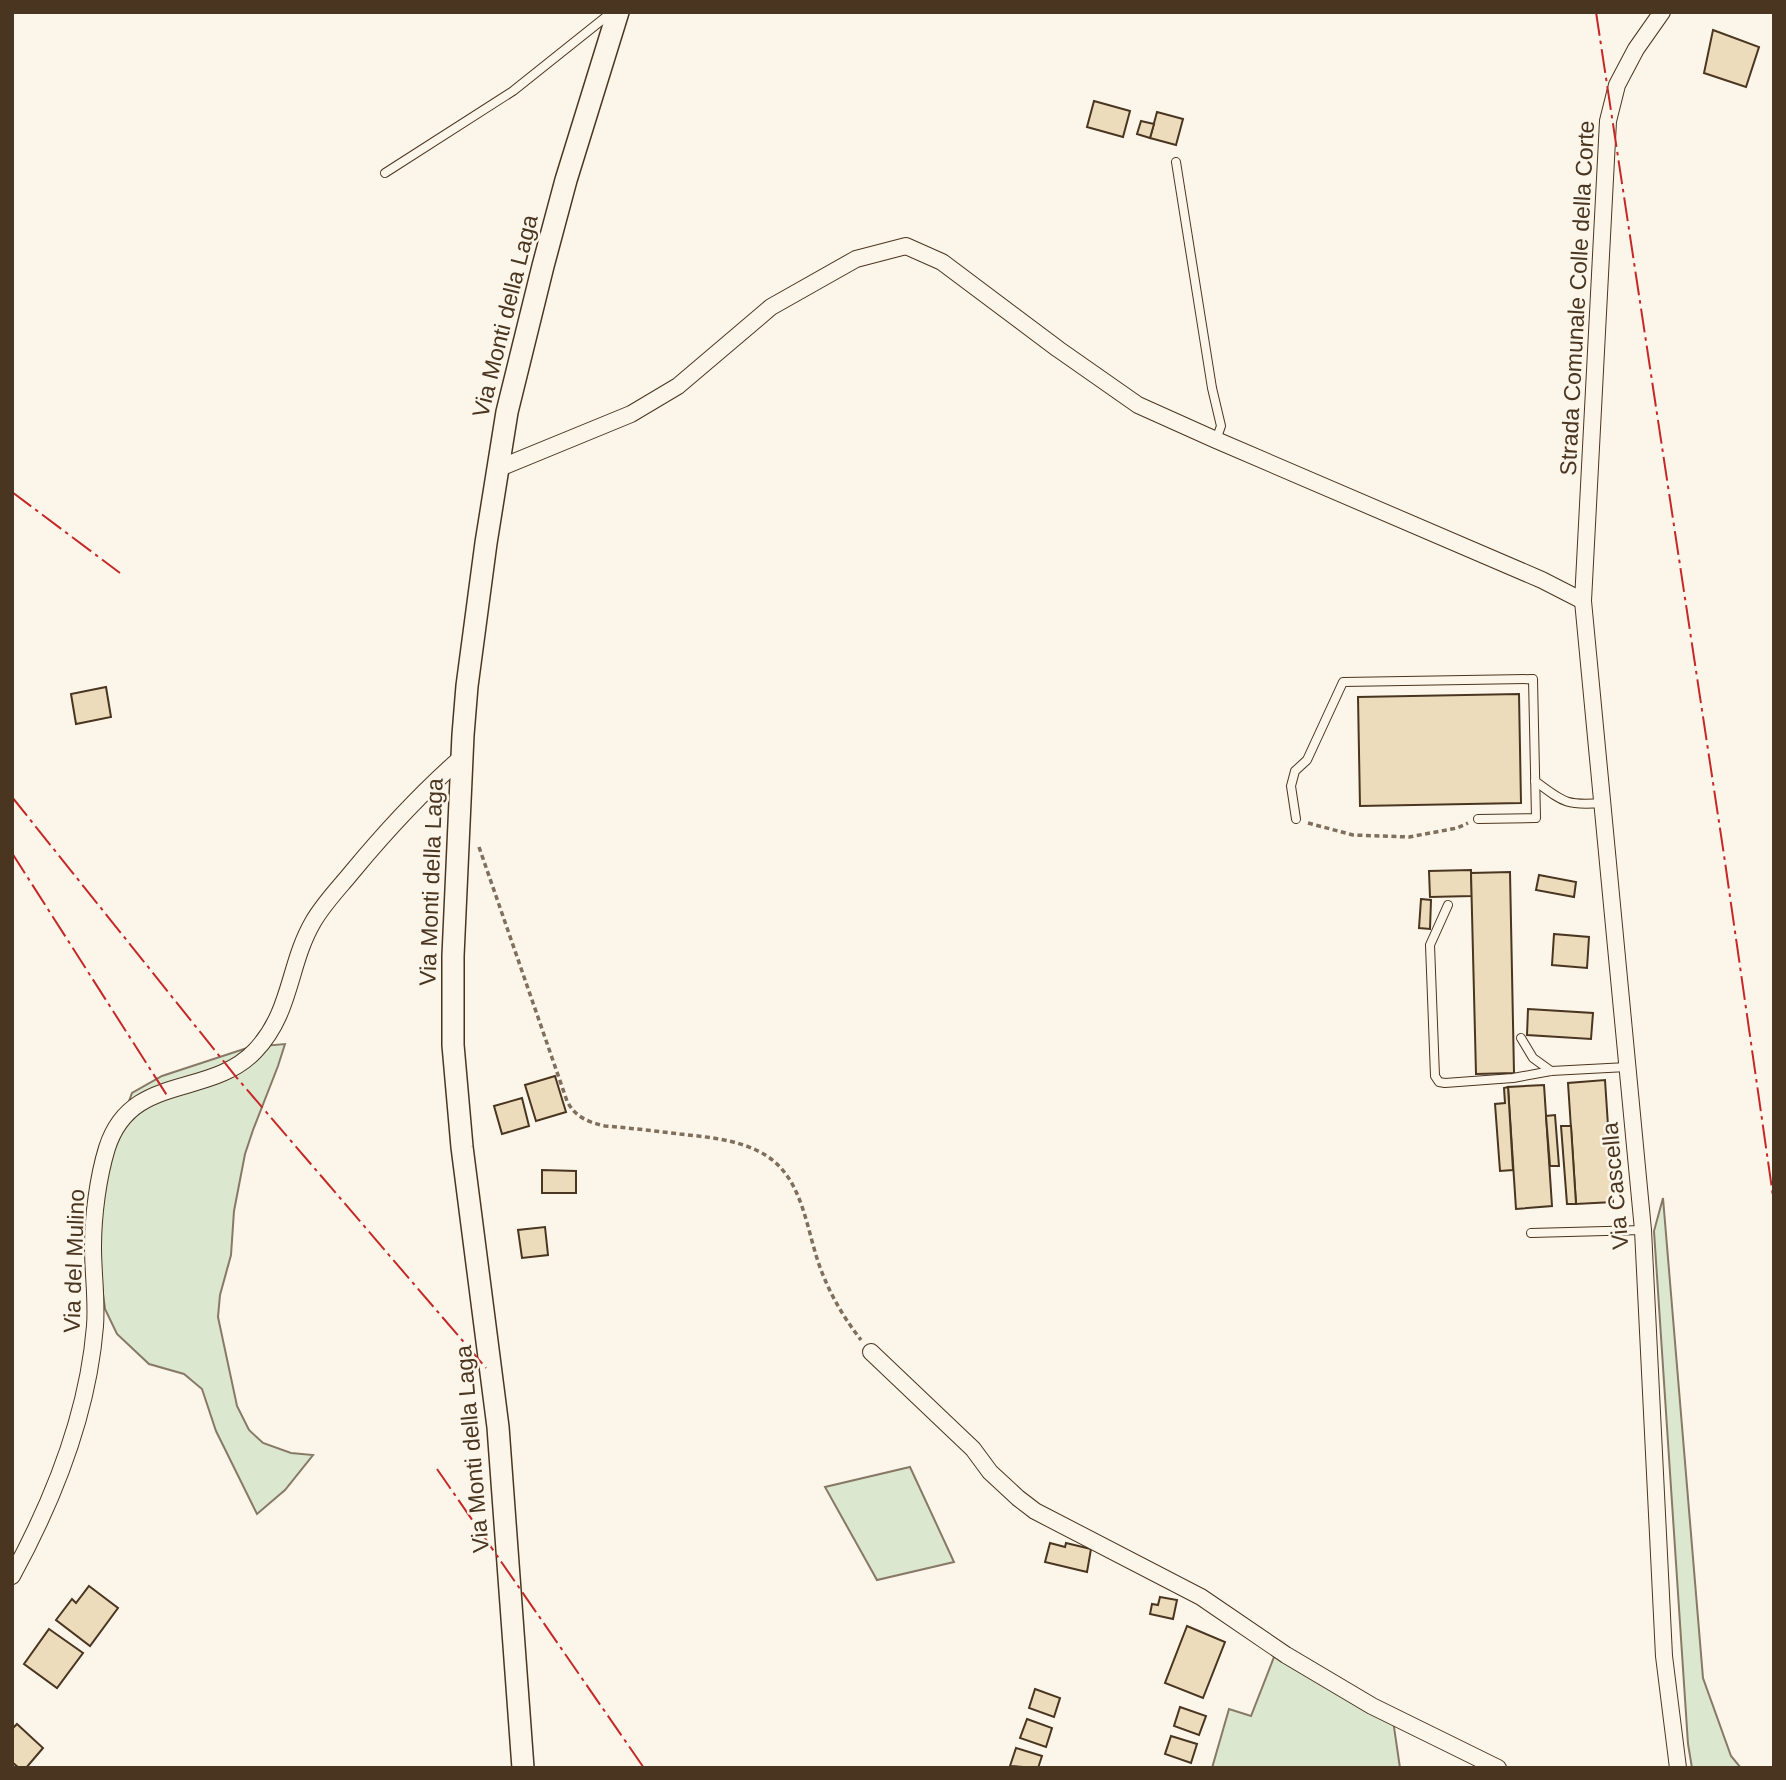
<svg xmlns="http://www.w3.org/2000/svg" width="1786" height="1780" viewBox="0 0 1786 1780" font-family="Arial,sans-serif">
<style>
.green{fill:#dce7d0;stroke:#887966;stroke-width:2}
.building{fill:#ecdcbc;stroke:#4a3520;stroke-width:2}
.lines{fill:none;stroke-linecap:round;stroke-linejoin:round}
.service-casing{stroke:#4a3520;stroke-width:10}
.minor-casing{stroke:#4a3520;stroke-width:18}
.tertiary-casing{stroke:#4a3520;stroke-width:24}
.path{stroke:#7f6f5c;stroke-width:3.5;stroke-dasharray:5 3.5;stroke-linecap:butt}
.service{stroke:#fbf6e9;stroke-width:8}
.minor{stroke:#fbf6e9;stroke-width:16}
.tertiary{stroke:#fbf6e9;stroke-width:21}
.power{stroke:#c62828;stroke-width:2;stroke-dasharray:24 5 3.5 5;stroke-linecap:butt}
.labels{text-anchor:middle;stroke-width:5;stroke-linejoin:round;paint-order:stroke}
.street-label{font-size:23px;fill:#4a3520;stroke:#fbf6e9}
</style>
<rect width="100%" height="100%" fill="#fbf6e9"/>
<g class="green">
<polygon points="285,1044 278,1066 253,1130 245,1154 234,1211 231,1255 220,1295 218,1317 237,1406 249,1430 263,1443 291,1453 313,1455 285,1490 257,1514 216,1431 202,1389 184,1374 149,1364 117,1334 105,1309 96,1241 106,1165 132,1093 162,1076 250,1047"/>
<polygon points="1663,1198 1703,1678 1731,1756 1741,1768 1692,1768 1688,1744 1654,1231"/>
<polygon points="910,1467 954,1562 877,1580 825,1487"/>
<polygon points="1276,1652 1393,1720 1400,1768 1212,1768 1229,1709 1251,1716"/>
</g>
<g class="building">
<polygon points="1713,30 1759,47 1746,87 1704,73"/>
<polygon points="1094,101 1130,111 1123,137 1087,127"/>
<polygon points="1157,112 1183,119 1176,145 1150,138"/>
<polygon points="1141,121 1154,124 1150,138 1137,134"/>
<polygon points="106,687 111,717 76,724 71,694"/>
<polygon points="1519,694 1521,803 1360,806 1358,697"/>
<polygon points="1471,870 1472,896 1430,897 1429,871"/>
<polygon points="1510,872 1514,1073 1476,1074 1471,873"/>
<polygon points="1539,875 1576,882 1574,897 1536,890"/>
<polygon points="1421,899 1431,900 1430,929 1419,928"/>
<polygon points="1554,934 1589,937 1587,968 1552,965"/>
<polygon points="1528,1009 1593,1013 1591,1039 1527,1035"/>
<polygon points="555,1076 566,1112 536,1121 525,1085"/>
<polygon points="1605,1080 1613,1202 1576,1204 1568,1083"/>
<polygon points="1544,1085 1552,1206 1516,1209 1508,1087"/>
<polygon points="1508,1087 1513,1170 1500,1171 1495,1104 1505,1103 1504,1088"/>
<polygon points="522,1098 529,1126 502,1134 494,1106"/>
<polygon points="1555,1115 1559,1166 1550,1166 1546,1116"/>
<polygon points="1561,1126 1571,1126 1576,1204 1567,1204"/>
<polygon points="542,1170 576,1171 576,1193 542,1193"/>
<polygon points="545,1227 548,1255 522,1258 518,1230"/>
<polygon points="1050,1543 1065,1547 1066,1543 1091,1549 1087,1572 1045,1562"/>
<polygon points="89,1586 118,1608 90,1646 56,1620 72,1599 76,1603"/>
<polygon points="1160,1597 1177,1600 1173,1619 1150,1614 1152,1604 1158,1605"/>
<polygon points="1187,1626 1225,1642 1203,1698 1165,1683"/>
<polygon points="49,1629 83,1653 57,1688 24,1664"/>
<polygon points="1035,1689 1060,1698 1054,1717 1029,1708"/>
<polygon points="1180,1707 1206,1716 1199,1735 1174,1726"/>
<polygon points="1027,1719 1052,1728 1046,1747 1020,1738"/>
<polygon points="17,1724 43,1748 26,1768 19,1768 12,1762 12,1729"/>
<polygon points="1171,1736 1197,1744 1191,1763 1165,1754"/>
<polygon points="1016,1748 1042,1756 1038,1768 1010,1766"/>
</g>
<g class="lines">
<defs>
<g id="service">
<polyline points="1176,162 1212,388 1221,426 1216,440"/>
<polyline points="385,173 513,91 612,12"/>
<path d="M1535,781C1563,802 1566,806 1602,803"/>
<polyline points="1296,819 1291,786 1295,771 1307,760 1343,682 1533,679 1536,818 1478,819"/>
<polyline points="1448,905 1430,945 1435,1076 1439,1082 1445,1083 1513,1078 1551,1071 1627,1067"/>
<polyline points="1521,1038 1533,1058 1551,1071"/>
<polyline points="1531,1233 1643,1230"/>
</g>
<g id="minor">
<polyline points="1662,12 1636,49 1617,85 1608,121 1583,601 1643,1230 1664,1656 1678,1768"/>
<polyline points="497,469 631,414 678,386 771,307 856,259 906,246 942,262 1058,349 1138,405 1216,440 1542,580 1583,601"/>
<polyline points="871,1352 973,1449 990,1472 1018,1498 1035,1511 1201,1597 1286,1655 1372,1706 1498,1768"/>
<path d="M12,1576C54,1499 88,1414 95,1326C97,1300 93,1274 93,1247C93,1216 98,1177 107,1148C131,1072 209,1099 255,1051C292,1012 288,965 313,922C324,903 339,888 352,872C386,831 422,792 462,757"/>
</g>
<polyline id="tertiary" points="523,1768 498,1427 462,1147 453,1045 453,956 463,735 467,686 486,543 507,412 543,266 566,180 618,12"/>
</defs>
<use href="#service" class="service-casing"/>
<use href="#minor" class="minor-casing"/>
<use href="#tertiary" class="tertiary-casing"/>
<g class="path">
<polyline points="1308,823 1353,835 1409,837 1457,828 1468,823"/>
<path d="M479,847L567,1101C575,1117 588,1122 605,1126C630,1128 655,1131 680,1134C706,1137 734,1139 758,1151C804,1173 805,1228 821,1270C831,1296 844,1318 861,1340"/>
</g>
<use href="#service" class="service"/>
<use href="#minor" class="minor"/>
<use href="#tertiary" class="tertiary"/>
<g class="power">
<polyline points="1596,12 1724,855 1774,1203"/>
<polyline points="12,492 120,573"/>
<polyline points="12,797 237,1078 486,1368"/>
<polyline points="12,853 168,1097"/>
<polyline points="437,1469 644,1768"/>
</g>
</g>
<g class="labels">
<g class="street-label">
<text transform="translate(1577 298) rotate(-87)" y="8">Strada Comunale Colle della Corte</text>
<text transform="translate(505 316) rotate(-76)" y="8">Via Monti della Laga</text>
<text transform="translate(431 882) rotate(-88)" y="8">Via Monti della Laga</text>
<text transform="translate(1615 1186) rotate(-95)" y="8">Via Cascella</text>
<text transform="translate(74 1261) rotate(-88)" y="8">Via del Mulino</text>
<text transform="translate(472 1449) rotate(-95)" y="8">Via Monti della Laga</text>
</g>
</g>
<rect width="1786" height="1780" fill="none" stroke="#4a3520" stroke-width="28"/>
</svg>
